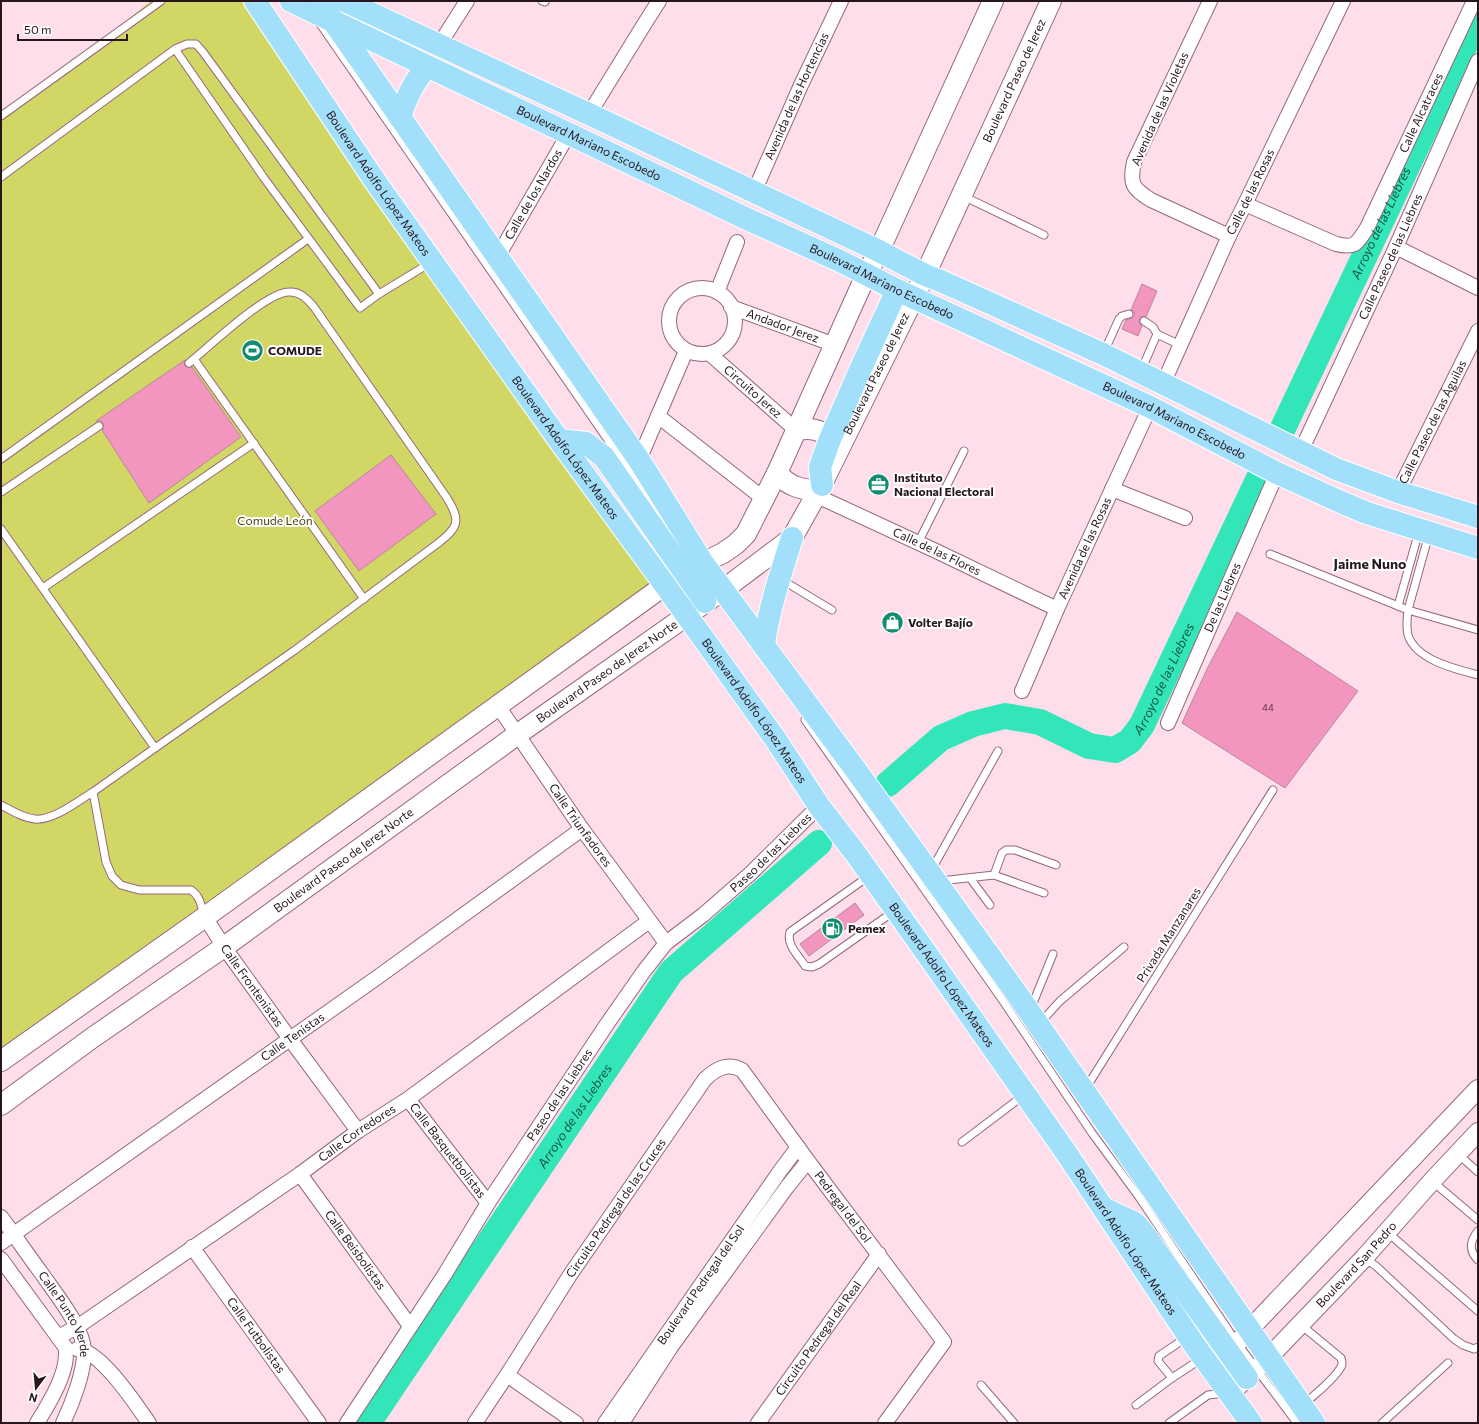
<svg xmlns="http://www.w3.org/2000/svg" width="1479" height="1424" viewBox="0 0 1479 1424" font-family="Commissioner,sans-serif">
<style>
.green{fill:#d1d664}
.lines{fill:none;stroke-linecap:round;stroke-linejoin:round}
.river{stroke:#33e6ba;stroke-width:26}
.building{fill:#f296c0;stroke:#b8879c}
.service-casing{stroke:#96677c;stroke-width:9}
.minor-casing{stroke:#96677c;stroke-width:16}
.tertiary-casing{stroke:#96677c;stroke-width:20}
.secondary-casing{stroke:#96677c;stroke-width:22}
.primary-casing{stroke:#fff;stroke-width:24}
.service{stroke:#fff;stroke-width:7}
.minor{stroke:#fff;stroke-width:14}
.tertiary{stroke:#fff;stroke-width:18}
.secondary{stroke:#fff;stroke-width:20}
.primary{stroke:#a1dffb;stroke-width:22}
.labels{text-anchor:middle;stroke-width:4;stroke-linejoin:round;paint-order:stroke}
.number-label{font-size:10px;fill:#5a3646}
.street-label{font-size:12px;fill:#28161e;stroke:#fff}
.poi-label{font-size:12px;font-weight:bold;fill:#28161e;stroke:#fff;text-anchor:start}
.park-label{font-size:12px;fill:#454712;stroke:#fff}
.water-label{font-size:13px;font-style:italic;fill:#125745;stroke:#fff}
.quarter-label{font-size:14px;font-weight:bold;fill:#28161e;stroke:#fff}
</style>
<rect width="100%" height="100%" fill="#ffdeeb"/>
<polygon class="green" points="151,1 259,1 663,582 1,1052 1,121"/>
<g class="lines">
<g class="river">
<path id="s1" d="M1283,428L1478,17"/>
<path id="s2" d="M888,784L941,738L973,724L1005,716L1040,722L1089,746L1115,750L1130,741L1142,725L1259,478"/>
<path id="s3" d="M368,1423L671,972L819,843"/>
</g>
</g>
<g class="building">
<polygon points="1142,284 1157,291 1146,317 1142,316 1140,319 1139,323 1142,326 1138,336 1122,329 1126,320 1132,318 1134,316 1134,312 1131,310"/>
<polygon points="185,360 184,363 185,366 188,368 192,367 241,437 149,503 102,430 104,428 103,424 101,421 96,421"/>
<polygon points="391,455 436,514 359,571 315,511"/>
<polygon points="1237,612 1358,691 1285,788 1182,723 1208,667"/>
<polygon points="855,903 864,915 809,956 800,944"/>
</g>
<g class="lines">
<defs>
<g id="service">
<polyline points="542,1 545,2"/>
<polyline points="318,21 671,531"/>
<polyline points="1,116 161,1"/>
<polyline points="1,177 175,49 187,44 196,44 203,52 379,294 360,308 264,178 175,49"/>
<polyline points="963,196 1044,235"/>
<polyline points="379,294 430,263"/>
<polyline points="1157,334 1180,345"/>
<polyline points="1104,352 1119,319 1122,316 1129,314"/>
<polyline points="194,359 364,599"/>
<polyline points="1141,371 1157,334 1153,327 1144,321"/>
<polyline points="1,459 308,239"/>
<polyline points="1,492 99,426"/>
<path d="M1,529L155,748L93,792L106,862L112,876L121,885L139,890H191C200,896 201,905 204,915"/>
<path d="M1429,534L1408,610C1407,618 1406,627 1408,635C1416,660 1455,669 1478,675"/>
<polyline points="918,543 964,451"/>
<polyline points="1270,554 1408,610 1478,630"/>
<polyline points="782,580 832,610"/>
<polyline points="43,588 254,443"/>
<polyline points="1398,606 1419,531"/>
<polyline points="805,720 1003,1001 1092,1133 1139,1197 1237,1343 1297,1423"/>
<path d="M155,748L295,650L437,544C459,527 461,521 447,498L314,307C307,299 300,291 289,292C266,292 209,347 189,363"/>
<path d="M1,805C12,811 23,818 35,819C53,821 78,801 93,792"/>
<polyline points="932,869 998,751"/>
<polyline points="994,875 1002,853 1006,850 1015,850 1056,865"/>
<path d="M869,876L790,932C786,945 799,956 805,966L812,967L819,964L893,912"/>
<polyline points="970,878 990,905"/>
<polyline points="940,881 994,875 1044,893"/>
<polyline points="1031,1008 1053,954"/>
<polyline points="1040,1023 1060,1001 1124,947"/>
<polyline points="1086,1088 1273,790"/>
<polyline points="962,1142 1024,1095"/>
<polyline points="1458,1154 1478,1172"/>
<polyline points="1432,1181 1478,1220"/>
<path d="M1478,1231C1470,1241 1468,1250 1478,1260"/>
<polyline points="1387,1232 1478,1311"/>
<polyline points="1364,1258 1376,1266 1454,1339 1463,1345 1474,1349 1478,1347"/>
<path d="M1301,1325L1341,1358C1342,1361 1343,1364 1341,1367C1333,1381 1315,1394 1304,1404"/>
<polyline points="1187,1337 1159,1356 1158,1361 1172,1378 1201,1359"/>
<polyline points="981,1385 1014,1423"/>
<polyline points="1136,1405 1172,1378"/>
<polyline points="1169,1423 1208,1395 1226,1393"/>
<polyline points="1382,1423 1448,1363"/>
</g>
<g id="minor">
<path d="M1210,1L1134,162C1129,184 1133,189 1151,200L1229,236"/>
<polyline points="439,45 467,1"/>
<polyline points="589,114 645,23 659,1"/>
<path id="s4" d="M754,192L801,85L841,1"/>
<path id="s5" d="M1245,204L1336,244C1356,249 1357,243 1367,228L1474,1"/>
<polyline points="1396,247 1478,288"/>
<path id="s6" d="M498,256L569,133"/>
<circle cx="702" cy="321" r="33"/>
<polyline points="717,292 737,242"/>
<path id="s7" d="M731,307L835,345"/>
<path id="s8" d="M710,354L796,430"/>
<path id="s9" d="M1163,384L1229,236L1245,204L1343,1"/>
<polyline points="658,416 764,499"/>
<path id="s10" d="M1301,451L1396,247L1478,61"/>
<polyline points="639,460 686,351"/>
<polyline points="1112,489 1185,518"/>
<path id="s11" d="M1398,492L1478,331"/>
<path id="s12" d="M817,496L936,551L1057,609"/>
<path id="s13" d="M1022,691L1057,609L1150,407"/>
<path id="s14" d="M498,706L582,829L666,943"/>
<path id="s15" d="M1168,723L1277,473"/>
<path id="s16" d="M205,917L224,947L290,1039L358,1131"/>
<path id="s17" d="M408,1099L488,1203"/>
<path id="s18" d="M300,1174L410,1326"/>
<path id="s19" d="M1,1217C15,1236 28,1255 42,1274C55,1293 83,1327 84,1350C85,1371 72,1404 63,1423"/>
<path id="s20" d="M1,1243L382,974L582,829"/>
<path id="s21" d="M192,1247L319,1423"/>
<path d="M1,1259L66,1348C66,1353 66,1359 65,1364C61,1384 48,1405 37,1423"/>
<path id="s22" d="M58,1337L77,1327L300,1174L358,1131L408,1099L649,921"/>
<path d="M77,1349C101,1351 135,1403 149,1423"/>
<polyline points="507,1375 576,1423"/>
<path id="s23" d="M347,1423L445,1274L488,1203L607,1024L644,971L666,943L703,915L750,874L819,806"/>
<path id="s24" d="M475,1423L507,1375L570,1275L705,1079C716,1069 727,1062 742,1070L808,1161L944,1342L885,1423"/>
<path id="s25" d="M605,1423L780,1171L798,1147"/>
<polyline points="622,1423 671,1347 787,1187 808,1161"/>
<path id="s26" d="M758,1423L879,1254"/>
</g>
<g id="tertiary">
<polyline points="1215,1371 1223,1359 1249,1330 1478,1089"/>
<path id="s27" d="M1237,1387L1269,1357L1364,1258L1432,1181L1478,1132"/>
</g>
<g id="secondary">
<path d="M796,430C809,428 820,428 830,439"/>
<path d="M777,473C789,487 802,490 819,490"/>
<polyline points="1,1061 205,917 665,585 685,572 723,553 736,544 746,534 777,473 866,275 879,251 993,1"/>
<path id="s28" d="M1,1105L92,1038L224,947L518,734L723,590L792,538L819,490L925,275L1051,1"/>
</g>
<g id="primary">
<path id="s29" d="M255,1L375,181L559,440L665,585L776,740L819,806L856,854L922,947L1065,1151L1195,1346L1251,1423"/>
<path id="s30" d="M291,1L745,218L840,261L897,290L1150,407L1277,473L1343,503L1367,513L1478,548"/>
<polyline points="319,1 639,460 703,563 723,590 855,769 1017,994 1314,1423"/>
<polyline points="345,1 439,45 589,114 879,251 925,275 943,282 1103,354 1336,469 1398,492 1478,517"/>
<path d="M400,117C407,97 413,82 427,67"/>
<polyline points="559,440 586,443 604,457 705,602"/>
<polyline points="822,485 820,467 830,439 861,368 897,290"/>
<path d="M764,644C769,608 781,573 792,538"/>
<polyline points="1105,1209 1135,1223 1142,1231 1247,1378"/>
</g>
</defs>
<use href="#service" class="service-casing"/>
<use href="#minor" class="minor-casing"/>
<use href="#tertiary" class="tertiary-casing"/>
<use href="#secondary" class="secondary-casing"/>
<use href="#primary" class="primary-casing"/>
<use href="#service" class="service"/>
<use href="#minor" class="minor"/>
<use href="#tertiary" class="tertiary"/>
<use href="#secondary" class="secondary"/>
<use href="#primary" class="primary"/>
</g>
<defs>
<symbol id="stadium-disc" viewBox="-11 -11 22 22"><circle r="9.5" fill="#128c70" stroke="#fff"/><path d="M0-5a6.5 5 0 1 0 0 10a6.5 5 0 1 0 0-10ZM-3.5-1.8h7v3.6h-7Z" fill="#fff"/></symbol>
<symbol id="office-disc" viewBox="-11 -11 22 22"><circle r="9.5" fill="#128c70" stroke="#fff"/><path d="M-6-3h4V-5.5h4V-3h4V5H-6ZM-1-4.5V-3h2v-1.5ZM-6 0V1H6V0Z" fill="#fff"/></symbol>
<symbol id="shop-disc" viewBox="-11 -11 22 22"><circle r="9.5" fill="#128c70" stroke="#fff"/><path d="M-5-2.5h2.3a2.7 3.5 0 0 1 5.4 0H5L5.5 6h-11ZM-1.5-2.5h3a1.5 2.3 0 0 0-3 0Z" fill="#fff"/></symbol>
<symbol id="fuel-disc" viewBox="-11 -11 22 22"><circle r="9.5" fill="#128c70" stroke="#fff"/><path d="M-5.5-6h7V0h2V4h1.3V-2.5L3-4.5l.8-.8L6-3V5H2.5V1h-1V6h-7ZM-4.2-4.7v3.2H.2V-4.7Z" fill="#fff"/></symbol>
</defs>
<g fill-rule="evenodd">
<use href="#stadium-disc" x="240" y="338" width="25" height="25"/>
<use href="#office-disc" x="866" y="472" width="25" height="25"/>
<use href="#shop-disc" x="880" y="610" width="25" height="25"/>
<use href="#fuel-disc" x="820" y="916" width="25" height="25"/>
</g>
<g class="labels">
<g class="number-label">
<text x="1268" y="711">44</text>
</g>
<g class="street-label">
<text dy="4" stroke="none"><textPath href="#s28" startOffset="1482">Boulevard Paseo de Jerez</textPath></text>
<text dy="4" stroke="none"><textPath href="#s4" startOffset="105">Avenida de las Hortencias</textPath></text>
<text transform="translate(1160 109) rotate(-66)" y="4">Avenida de las Violetas</text>
<text dy="4" stroke="none"><textPath href="#s5" startOffset="266">Calle Alcatraces</textPath></text>
<text dy="4" stroke="none"><textPath href="#s30" startOffset="330">Boulevard Mariano Escobedo</textPath></text>
<text dy="4" stroke="none"><textPath href="#s29" startOffset="220">Boulevard Adolfo López Mateos</textPath></text>
<text dy="4" stroke="none"><textPath href="#s9" startOffset="211">Calle de las Rosas</textPath></text>
<text dy="4" stroke="none"><textPath href="#s6" startOffset="71">Calle de los Nardos</textPath></text>
<text dy="4" stroke="none"><textPath href="#s10" startOffset="214">Calle Paseo de las Liebres</textPath></text>
<text dy="4" stroke="none"><textPath href="#s30" startOffset="654">Boulevard Mariano Escobedo</textPath></text>
<text dy="4" stroke="none"><textPath href="#s7" startOffset="55">Andador Jerez</textPath></text>
<text dy="4" stroke="none"><textPath href="#s28" startOffset="1158">Boulevard Paseo de Jerez</textPath></text>
<text dy="4" stroke="none"><textPath href="#s8" startOffset="57">Circuito Jerez</textPath></text>
<text dy="4" stroke="none"><textPath href="#s30" startOffset="978">Boulevard Mariano Escobedo</textPath></text>
<text dy="4" stroke="none"><textPath href="#s11" startOffset="78">Calle Paseo de las Águilas</textPath></text>
<text dy="4" stroke="none"><textPath href="#s29" startOffset="544">Boulevard Adolfo López Mateos</textPath></text>
<text dy="4" stroke="none"><textPath href="#s13" startOffset="156">Avenida de las Rosas</textPath></text>
<text dy="4" stroke="none"><textPath href="#s12" startOffset="132">Calle de las Flores</textPath></text>
<text dy="4" stroke="none"><textPath href="#s15" startOffset="137">De las Liebres</textPath></text>
<text dy="4" stroke="none"><textPath href="#s28" startOffset="745">Boulevard Paseo de Jerez Norte</textPath></text>
<text dy="4" stroke="none"><textPath href="#s29" startOffset="868">Boulevard Adolfo López Mateos</textPath></text>
<text dy="4" stroke="none"><textPath href="#s14" startOffset="145">Calle Triunfadores</textPath></text>
<text dy="4" stroke="none"><textPath href="#s23" startOffset="715">Paseo de las Liebres</textPath></text>
<text dy="4" stroke="none"><textPath href="#s28" startOffset="421">Boulevard Paseo de Jerez Norte</textPath></text>
<text transform="translate(1169 935) rotate(-58)" y="4">Privada Manzanares</text>
<text dy="4" stroke="none"><textPath href="#s29" startOffset="1192">Boulevard Adolfo López Mateos</textPath></text>
<text dy="4" stroke="none"><textPath href="#s16" startOffset="83">Calle Frontenistas</textPath></text>
<text dy="4" stroke="none"><textPath href="#s20" startOffset="357">Calle Tenistas</textPath></text>
<text dy="4" stroke="none"><textPath href="#s23" startOffset="391">Paseo de las Liebres</textPath></text>
<text dy="4" stroke="none"><textPath href="#s22" startOffset="362">Calle Corredores</textPath></text>
<text dy="4" stroke="none"><textPath href="#s17" startOffset="65">Calle Basquetbolistas</textPath></text>
<text dy="4" stroke="none"><textPath href="#s24" startOffset="625">Pedregal del Sol</textPath></text>
<text dy="4" stroke="none"><textPath href="#s24" startOffset="257">Circuito Pedregal de las Cruces</textPath></text>
<text dy="4" stroke="none"><textPath href="#s29" startOffset="1516">Boulevard Adolfo López Mateos</textPath></text>
<text dy="4" stroke="none"><textPath href="#s18" startOffset="94">Calle Beisbolistas</textPath></text>
<text dy="4" stroke="none"><textPath href="#s27" startOffset="171">Boulevard San Pedro</textPath></text>
<text dy="4" stroke="none"><textPath href="#s25" startOffset="168">Boulevard Pedregal del Sol</textPath></text>
<text dy="4" stroke="none"><textPath href="#s19" startOffset="117">Calle Punto Verde</textPath></text>
<text dy="4" stroke="none"><textPath href="#s21" startOffset="109">Calle Futbolistas</textPath></text>
<text dy="4" stroke="none"><textPath href="#s26" startOffset="104">Circuito Pedregal del Real</textPath></text>
</g>
<g class="poi-label">
<text x="268" y="355">COMUDE</text>
<text x="894" y="482">Instituto<tspan x="894" dy="14">Nacional Electoral</tspan></text>
<text x="908" y="627">Volter Bajío</text>
<text x="848" y="933">Pemex</text>
</g>
<g class="park-label">
<text x="275" y="525">Comude León</text>
</g>
<g class="water-label">
<text dy="5" stroke="none"><textPath href="#s1" startOffset="227">Arroyo de las Liebres</textPath></text>
<text dy="5" stroke="none"><textPath href="#s2" startOffset="343">Arroyo de las Liebres</textPath></text>
<text dy="5" stroke="none"><textPath href="#s3" startOffset="370">Arroyo de las Liebres</textPath></text>
</g>
<g class="quarter-label">
<text x="1370" y="569">Jaime Nuno</text>
</g>
</g>
<rect width="1479" height="1424" fill="none" stroke="#28161e" stroke-width="4"/>
<g transform="translate(36 1388) rotate(196)" stroke="#ffffff" stroke-width="3" paint-order="stroke">
<path d="M0-3L7 15L0 10L-7 15Z" fill="#28161e"/>
<text y="-6" font-size="11" font-weight="bold" text-anchor="middle" fill="#28161e">N</text>
</g>
<path d="M18 34v6h109v-6" fill="none" stroke="#28161e" stroke-width="2"/>
<text x="24" y="34" font-size="12" fill="#28161e" stroke="#ffffff" stroke-width="3" paint-order="stroke">50 m</text>
</svg>
